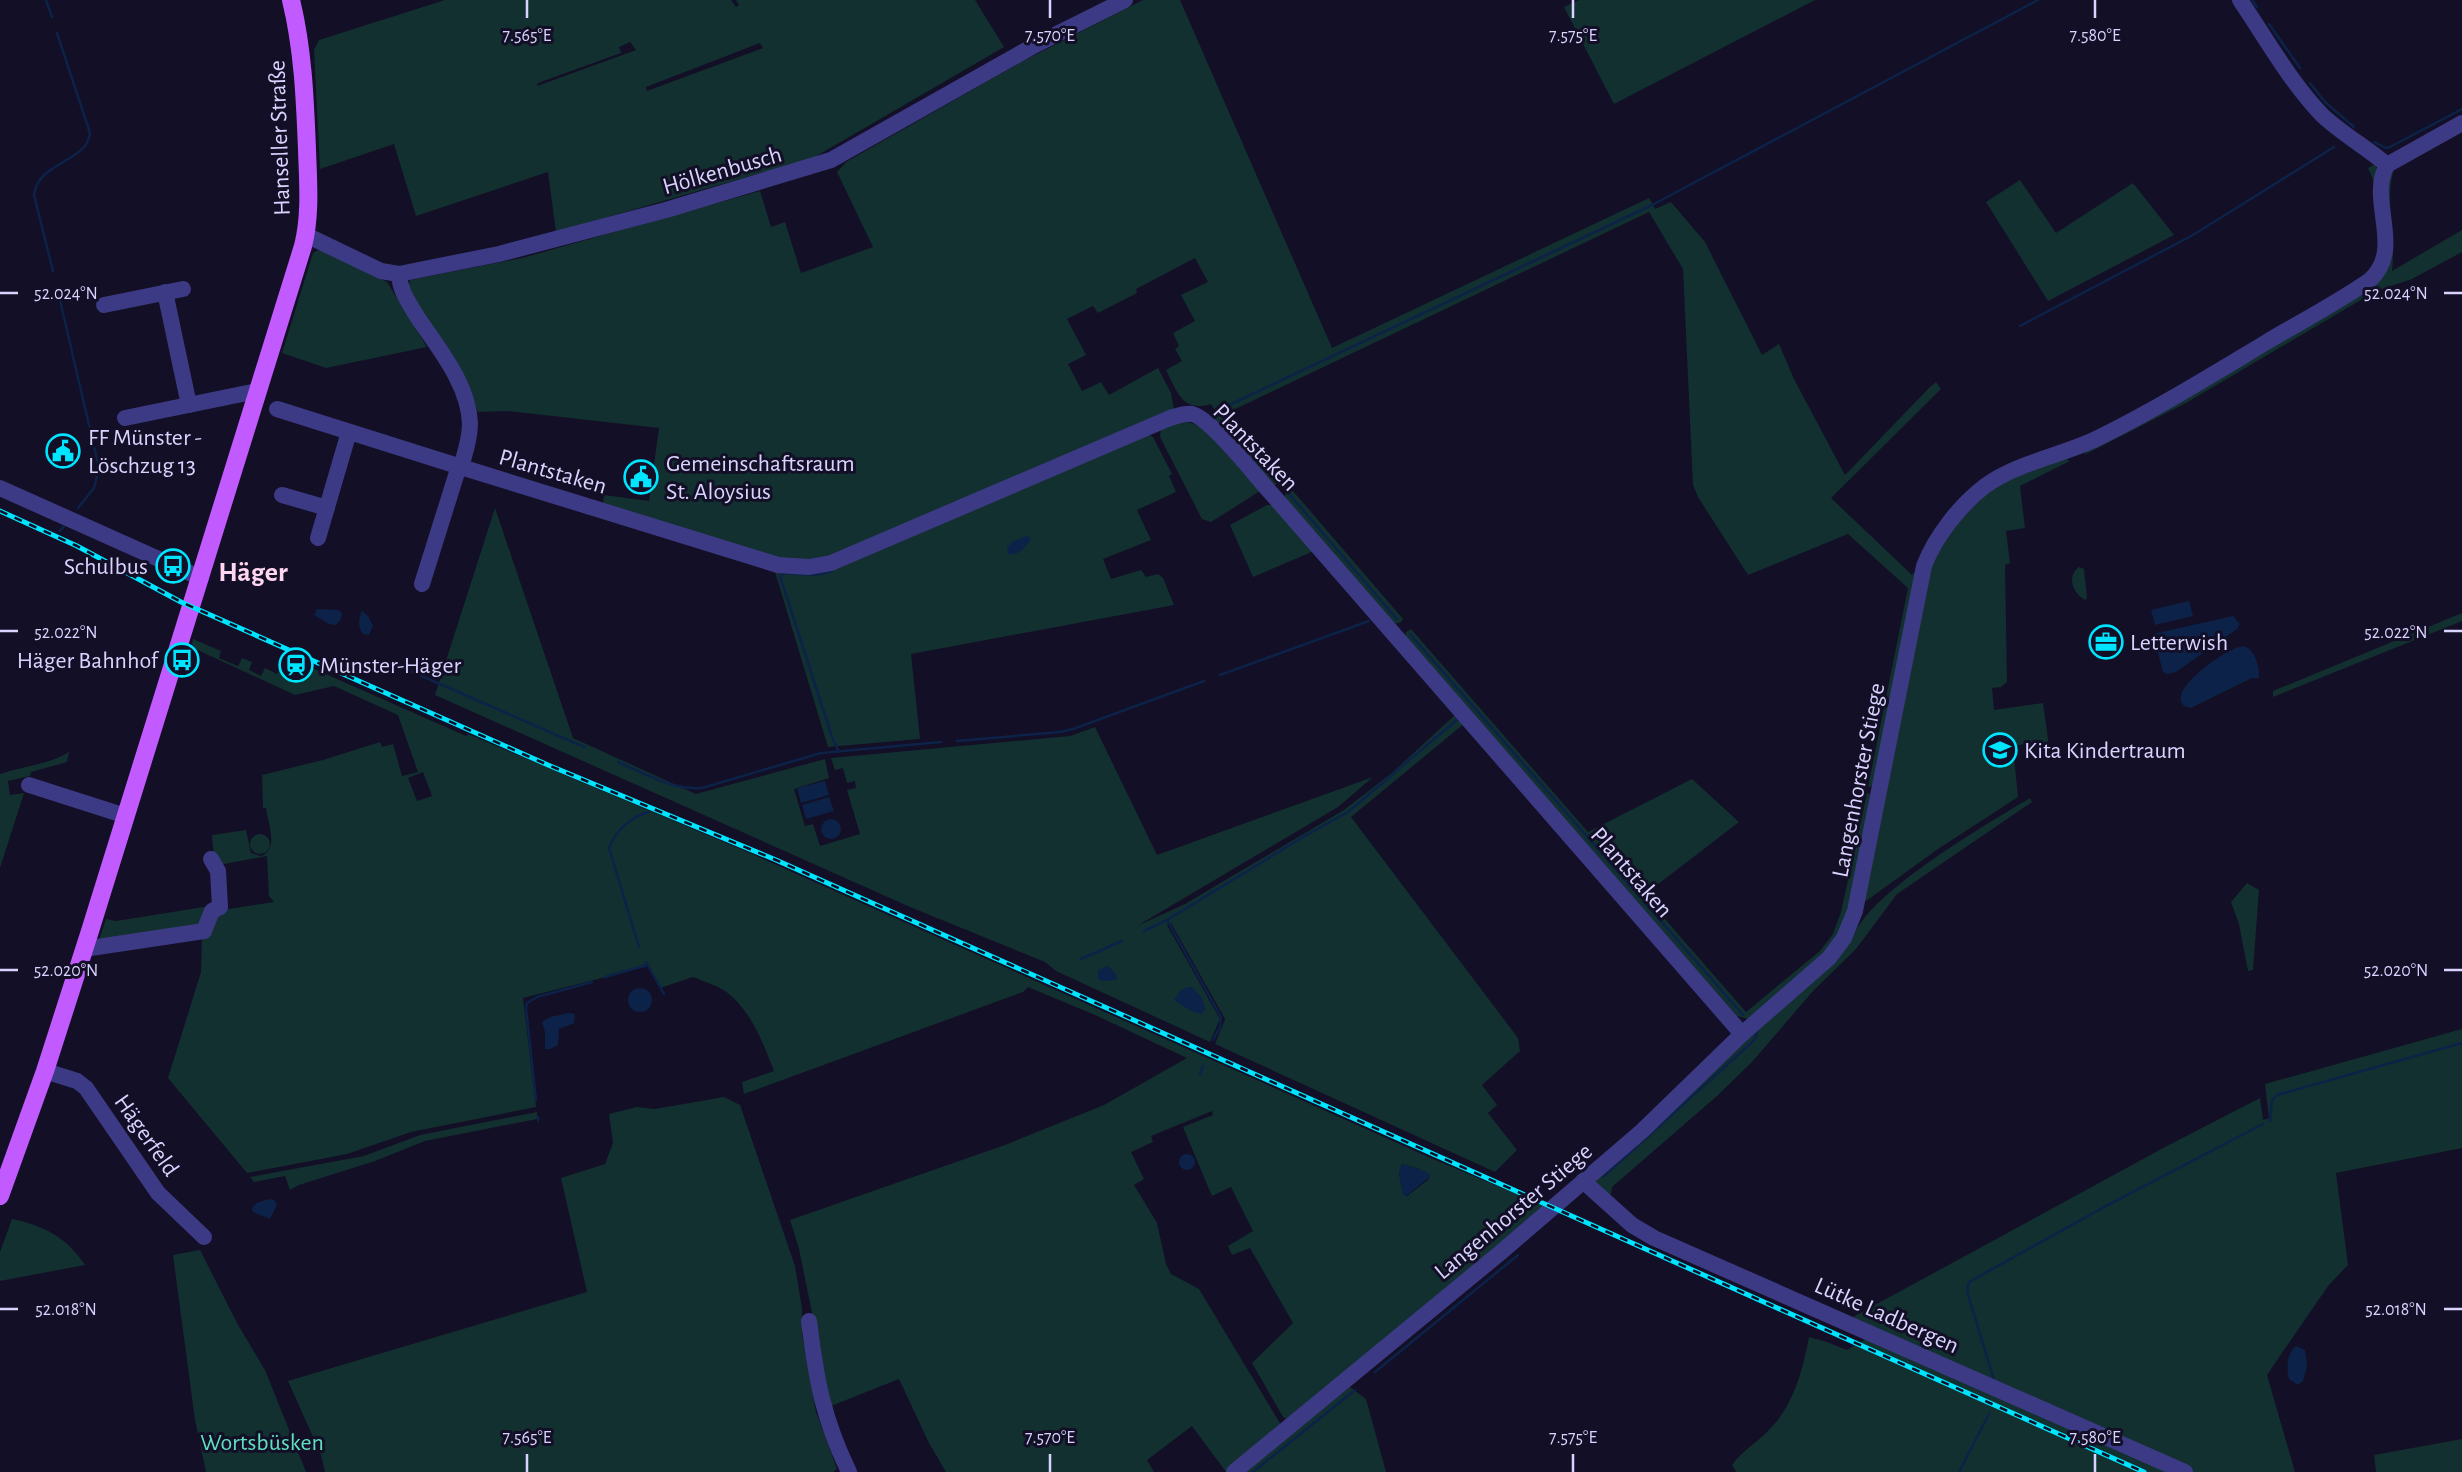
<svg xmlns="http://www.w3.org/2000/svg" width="2462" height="1472" viewBox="0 0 2462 1472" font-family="'Alegreya Sans',sans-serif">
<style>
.green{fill:#12302f;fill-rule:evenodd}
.water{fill:#0c2248}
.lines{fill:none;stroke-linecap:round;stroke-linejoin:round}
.stream{stroke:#0c2248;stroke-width:2.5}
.minor{stroke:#3d3a85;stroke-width:16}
.major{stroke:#c25bff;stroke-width:18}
.rail-casing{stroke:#00e5ff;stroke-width:5}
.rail{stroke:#130f26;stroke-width:2.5;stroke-dasharray:8;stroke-linecap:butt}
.ticks{fill:none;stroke:#d9d4ff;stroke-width:2.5}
.labels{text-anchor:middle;stroke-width:6;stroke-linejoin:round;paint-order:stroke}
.street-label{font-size:24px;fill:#d9d4ff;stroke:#130f26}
.poi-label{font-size:24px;fill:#d9d4ff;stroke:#130f26;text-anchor:start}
.park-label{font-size:24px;fill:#5fe0c0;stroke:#130f26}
.quarter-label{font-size:28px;font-weight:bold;fill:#ffd6f0;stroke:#130f26}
.ticks-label{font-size:18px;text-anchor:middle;fill:#d9d4ff;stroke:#130f26;stroke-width:6;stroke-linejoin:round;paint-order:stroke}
</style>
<rect width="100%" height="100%" fill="#130f26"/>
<g class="green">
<path d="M445,0H731L736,7L739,5L736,0H975L1004,47L813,158L556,232L548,172L416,216L394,144L320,169L314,50L319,40ZM630,42L636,50L537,86L538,83L621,53L619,47ZM760,43L763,48L647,91L646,87Z"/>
<path d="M1143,0H1180L1332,348L1649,198L1655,209L1671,202L1705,242L1762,355L1779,344L1794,379L1845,475L1930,387L1936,382L1941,389L1831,498L1912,575C1918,569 1920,560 1924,552C1934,534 1949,516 1963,500C1998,460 2063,449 2110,426L2365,276C2372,269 2377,262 2379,252C2384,232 2378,186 2368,168L2375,164L2378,173L2383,241C2381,260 2376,271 2362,283L2121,423L2093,437L2009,468L1991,479L1972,493L1956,511L1932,543L1920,568L1877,781L1873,786L1868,787L1908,588L1848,534L1748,575L1698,497L1693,485L1683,269L1649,212L1231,411V418L1280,476V480L1275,485L1267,480L1212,417L1216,412L1211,404C1182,413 1177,391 1166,370L1182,361L1175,349L1179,346L1173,333L1195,321L1181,295L1208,282L1195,258L1136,289L1137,293L1098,313L1093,306L1067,319L1086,355L1068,364L1082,391L1101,382L1109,395L1158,368L1171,393L1174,410L1170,414L874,542L823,561L788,562L633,518L619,508L603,503L604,495L649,501L659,428L507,411L478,412L462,374L408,289L410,280L522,258L760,191L771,227L785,222L801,273L873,247L837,172L846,162L1021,62Z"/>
<polygon points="1579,0 1815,0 1614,104 1564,7"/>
<path d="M2395,167C2384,192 2396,241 2392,271L2462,230V252L2412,279L2376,291L2186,403L2084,455L2088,449L2377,279L2387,179Z"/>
<polygon points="2020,180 2056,233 2133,183 2174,235 2048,301 1986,202"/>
<polygon points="320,249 387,282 427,347 326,368 282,353 313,253"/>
<polygon points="1188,422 1203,427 1260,491 1211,522 1202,519 1160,437 1161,429 1174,423"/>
<polygon points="1148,434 1153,437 1172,474 1169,476 1176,492 1137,510 1151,540 1103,559 1111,579 1141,570 1146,577 1158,574 1163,578 1174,605 911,654 920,739 828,747 775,572 798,570"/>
<polygon points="2064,458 2070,461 2020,486 2025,528 2006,531 2010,563 2005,565 2007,682 2001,687 1992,688 1994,710 2043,703 2049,746 2044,747 2043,741 2013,746 2018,797 1938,849 1866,901 1864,900 1924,578 1944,537 1990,487"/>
<polygon points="1288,491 1293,491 1403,619 1401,622 1395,624 1285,501 1285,495"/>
<polygon points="1267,505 1275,505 1314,551 1253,577 1230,525"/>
<polygon points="495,508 573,738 696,794 825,759 829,778 794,789 805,826 813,824 820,846 860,834 847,790 856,788 855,781 847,783 843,768 835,770 831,758 1070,736 1095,727 1157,855 1373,777 1338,807 1137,926 1185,904 1344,810 1393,772 1455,715 1465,723 1351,817 1518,1038 1520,1051 1482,1085 1497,1105 1488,1113 1517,1150 1495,1172 1215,1044 1225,1019 1171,923 1167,925 1220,1019 1210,1042 1056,971 1045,962 910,907 435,695"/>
<path d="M2079,567L2084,569L2087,598L2085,600C2073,593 2066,577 2079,567Z"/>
<polygon points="2462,613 2462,621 2273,697 2273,691"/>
<polygon points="1411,629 1588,832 1692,779 1739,822 1644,895 1746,1012 1820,951 1833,934 1841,912 1867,793 1870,794 1851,911 1839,940 1748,1019 1737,1016 1405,637 1406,632"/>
<path d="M193,639L221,651L219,658L238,666L242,658L252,662L249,670L261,676L265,668L277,674L279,670L288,673L294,660L466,736L468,734L750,853L1433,1159L1545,1206L1288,1420L1283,1417L1252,1363L1293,1323L1250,1248L1232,1255L1228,1246L1253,1231L1231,1187L1212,1196L1183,1127L1213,1115L1212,1111L1151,1136L1153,1142L1131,1152L1144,1179L1134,1185L1157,1223L1166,1264L1171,1274L1199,1289L1281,1425L1226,1472L1192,1426L1147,1460L1154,1472H946L929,1443L899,1379L831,1406L799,1249L790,1220L1005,1145L1104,1105L1187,1058L1095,1015L1028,987L1023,992L744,1094L742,1082L774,1071C763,1043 752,1013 729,994C720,986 705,982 693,977L660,988L649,966L523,998L536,1107L411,1132L347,1154L247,1173L168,1078L201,972L202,935L222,910L274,902L269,896L267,856L219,865L214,858L212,835L246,830L251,853L261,856C279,849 268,824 266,808H263L262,775L323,760L380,742L382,747L393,744L402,776L418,772L398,715L334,686L295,695L191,647ZM423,772L432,796L417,801L408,778ZM1402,1164L1419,1169L1429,1179L1407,1196L1403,1194L1399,1173Z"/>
<path d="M69,752L67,762L31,772L30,776L8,781L10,795L24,793L0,868V774C23,766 48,765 69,752Z"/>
<path d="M2030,798L2032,802L1897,894L1856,949L1813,991L1752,1062L1717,1096L1612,1187L1611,1194H1606L1595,1181L1854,934C1875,889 1985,825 2030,798Z"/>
<circle cx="260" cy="844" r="10"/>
<polygon points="2247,883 2259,890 2253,970 2248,971 2239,924 2231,902"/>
<polygon points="210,906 203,929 97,946 106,919 116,921"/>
<path d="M2462,1029V1148L2336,1173L2348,1265L2328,1286L2267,1375L2295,1472H1736L1732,1465C1744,1449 1754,1445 1768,1431C1794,1405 1802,1372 1809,1337L1827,1342L1847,1350L1882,1330L1853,1317L2165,1147L2260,1098L2263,1120L2269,1118L2265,1084Z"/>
<polygon points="724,1097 740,1105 795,1266 802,1308 802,1334 816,1412 837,1469 833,1472 325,1472 321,1455 288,1381 587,1292 561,1178 605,1164 613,1143 609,1114 637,1107 655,1109"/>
<polygon points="537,1112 537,1119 425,1141 375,1161 299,1185 290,1190 285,1176 254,1182 250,1177 364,1156 420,1135"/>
<path d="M12,1219C45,1226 66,1237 85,1265L0,1281V1252Z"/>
<polygon points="200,1250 237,1323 265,1370 306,1472 206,1472 195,1420 173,1255"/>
<polygon points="1350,1387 1366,1399 1386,1472 1244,1472"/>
<polygon points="2462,1439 2462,1472 2376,1472 2374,1455"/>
</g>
<g class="water">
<path d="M1026,536L1031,538C1026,547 1019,556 1008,554L1007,548L1012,542Z"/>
<polygon points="2189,601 2193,616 2155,625 2151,610"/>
<polygon points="317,609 339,610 342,614 341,619 336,625 329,624 314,615"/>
<path d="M362,611L368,616L373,626L369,635L363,634C358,628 358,618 362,611Z"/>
<polygon points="2233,616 2240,624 2237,629 2176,672 2168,674 2163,672 2154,637 2157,633"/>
<path d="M2243,646C2255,649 2260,667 2259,678H2252L2191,708L2184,706C2181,702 2180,701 2181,695C2185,679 2227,648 2243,646Z"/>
<polygon points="825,781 829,795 801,803 797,788"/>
<polygon points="829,797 834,811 806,819 802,805"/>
<circle cx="831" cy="829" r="10"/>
<polygon points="1107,966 1111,968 1117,977 1116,980 1102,981 1098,979 1098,970"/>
<polygon points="1188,987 1192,987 1202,998 1205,1009 1202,1014 1191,1011 1174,1000 1181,990"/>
<circle cx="640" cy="1000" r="12"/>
<polygon points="569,1013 575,1014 574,1023 559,1029 558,1045 550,1049 545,1049 545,1032 542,1022 550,1017"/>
<circle cx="1187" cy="1162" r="8"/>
<polygon points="1402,1164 1427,1172 1431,1176 1406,1196 1403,1195 1399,1173"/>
<polygon points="269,1199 274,1200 277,1205 270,1219 253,1212 252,1208 257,1203"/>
<path d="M2296,1346L2305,1350L2307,1367L2303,1381L2298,1385L2289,1379C2286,1368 2287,1353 2296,1346Z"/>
</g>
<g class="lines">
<g class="stream">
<polyline points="46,0 52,17"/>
<polyline points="2252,0 2257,7"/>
<polyline points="2269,24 2300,68"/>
<polyline points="2310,83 2325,102 2354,127"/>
<polyline points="2374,142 2386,148 2390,147 2462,109"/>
<path d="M53,271L34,195C38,161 87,163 90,133L57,33"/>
<polyline points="59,296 99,468 94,488 78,508"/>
<polyline points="2020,326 2193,235 2334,147"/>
<polyline points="1273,475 1224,420 1221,410 1225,407 1652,205 2038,0"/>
<polyline points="1289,494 1397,619"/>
<polyline points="60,531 64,526"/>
<polyline points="832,571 817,575 784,573 780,576 832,737 839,752"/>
<polyline points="1410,634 1743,1015"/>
<polyline points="408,670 584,747"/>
<polyline points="1220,675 1369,621"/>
<polyline points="957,741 1060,732 1073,729 1204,681"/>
<path d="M618,762C646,774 671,790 702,788L821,753L941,742"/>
<polyline points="1167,920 1221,1017 1220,1027 1213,1040"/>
<polyline points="1144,931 1167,920 1303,837 1348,812 1458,719"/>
<path d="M639,947L609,848C615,831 632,816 649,812"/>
<polyline points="1081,959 1122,941"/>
<polyline points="646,962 664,994"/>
<polyline points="605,977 647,965"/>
<polyline points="1200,1074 1203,1066"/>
<polyline points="536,1100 526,1008 527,1003 537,997 592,982"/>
<polyline points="538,1117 538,1121"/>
<polyline points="2270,1121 2272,1100 2277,1095 2462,1043"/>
<polyline points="1603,1177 1750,1044 1755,1039 1757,1032"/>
<polyline points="1375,1372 1518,1255"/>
<polyline points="1994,1380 1967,1291 1969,1282 2106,1206 2263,1124"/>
<polyline points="1253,1472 1355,1390"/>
<polyline points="1959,1472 1989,1414"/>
</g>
<g class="minor">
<path d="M2240,0C2265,37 2291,83 2322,115C2342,134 2366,147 2387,165"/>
<polyline points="306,235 381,271 399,274 499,254 666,210 831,160 1035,45 1125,0"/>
<path d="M399,274C400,292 409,303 418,318C439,349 469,385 470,424C470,439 465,453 461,467L778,565L809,567L831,563L1170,418C1177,416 1185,413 1192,414C1211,418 1256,477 1271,493L1742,1034"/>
<polyline points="165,292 189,405"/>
<polyline points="104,305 183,289"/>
<polyline points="277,409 461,467"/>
<polyline points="125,418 252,392 258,394"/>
<polyline points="0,488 201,578"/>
<polyline points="282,495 327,508"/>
<polyline points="318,538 349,432"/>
<polyline points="422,584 459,466"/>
<polyline points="29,785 126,816"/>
<polyline points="84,949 204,931 212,911 220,907 218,871 211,859"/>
<polyline points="45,1071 77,1081 86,1088 158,1193 204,1237"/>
<polyline points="1583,1181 1632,1225 1654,1238 2185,1472"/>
<path d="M809,1321C816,1378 823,1419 849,1472"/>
<path d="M1234,1472L1500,1253L1642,1131L1742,1034L1829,958L1844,938L1855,911L1924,566C1935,537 1960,505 1985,486C2018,462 2061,456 2098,438C2155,410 2210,376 2265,343C2300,322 2337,303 2370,280C2405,248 2367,201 2387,165L2462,123"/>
</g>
<path class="major" d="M0,1196L45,1071L90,931L303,246C311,214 308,182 307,149C305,99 303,49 291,0"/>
<defs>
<polyline id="rail" points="0,511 77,546 181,602 548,765 776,860 2144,1472"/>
</defs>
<use href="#rail" class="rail-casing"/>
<use href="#rail" class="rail"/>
</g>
<path class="ticks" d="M527,0V18M1050,0V18M1573,0V18M2095,0V18M0,293H18M2444,293H2462M0,631H18M2444,631H2462M0,970H18M2444,970H2462M0,1309H18M2444,1309H2462M527,1454V1472M1050,1454V1472M1573,1454V1472M2095,1454V1472"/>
<defs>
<symbol id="civic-ring" viewBox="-11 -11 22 22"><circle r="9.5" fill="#130f26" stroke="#00e5ff" stroke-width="1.5"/><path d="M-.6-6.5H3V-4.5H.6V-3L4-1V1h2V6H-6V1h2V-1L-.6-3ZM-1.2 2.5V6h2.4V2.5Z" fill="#00e5ff"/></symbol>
<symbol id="bus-ring" viewBox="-11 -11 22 22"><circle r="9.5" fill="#130f26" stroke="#00e5ff" stroke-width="1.5"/><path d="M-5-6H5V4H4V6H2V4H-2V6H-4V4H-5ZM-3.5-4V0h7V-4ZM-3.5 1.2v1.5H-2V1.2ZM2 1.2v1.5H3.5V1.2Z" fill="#00e5ff"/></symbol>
<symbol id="office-ring" viewBox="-11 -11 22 22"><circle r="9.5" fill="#130f26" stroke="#00e5ff" stroke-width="1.5"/><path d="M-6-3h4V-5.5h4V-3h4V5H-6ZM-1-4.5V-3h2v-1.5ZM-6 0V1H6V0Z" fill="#00e5ff"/></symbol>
<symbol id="station-ring" viewBox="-11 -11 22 22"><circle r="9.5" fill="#130f26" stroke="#00e5ff" stroke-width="1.5"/><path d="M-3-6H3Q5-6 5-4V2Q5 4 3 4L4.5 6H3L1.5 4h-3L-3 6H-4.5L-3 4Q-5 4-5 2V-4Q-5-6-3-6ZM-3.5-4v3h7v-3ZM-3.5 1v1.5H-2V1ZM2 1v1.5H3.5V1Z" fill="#00e5ff"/></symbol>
<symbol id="school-ring" viewBox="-11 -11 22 22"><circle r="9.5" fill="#130f26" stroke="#00e5ff" stroke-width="1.5"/><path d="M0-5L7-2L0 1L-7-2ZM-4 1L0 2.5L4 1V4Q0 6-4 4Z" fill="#00e5ff"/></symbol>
</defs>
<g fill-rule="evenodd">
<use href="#civic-ring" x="44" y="432" width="38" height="38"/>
<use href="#civic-ring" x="622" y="458" width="38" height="38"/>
<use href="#bus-ring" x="154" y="547" width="38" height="38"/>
<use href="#office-ring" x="2087" y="623" width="38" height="38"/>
<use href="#bus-ring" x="163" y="641" width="38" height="38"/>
<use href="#station-ring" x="277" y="646" width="38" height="38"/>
<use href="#school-ring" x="1981" y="731" width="38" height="38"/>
</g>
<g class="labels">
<g class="street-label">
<text transform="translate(279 138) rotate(-92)" y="8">Hanseller Straße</text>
<text transform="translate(722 170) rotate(-16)" y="8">Hölkenbusch</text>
<text transform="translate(1256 447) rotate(46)" y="8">Plantstaken</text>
<text transform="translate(553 471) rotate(16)" y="8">Plantstaken</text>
<text transform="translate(1858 780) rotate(-79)" y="8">Langenhorster Stiege</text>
<text transform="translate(1632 872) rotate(49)" y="8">Plantstaken</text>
<text transform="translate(147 1135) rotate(55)" y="8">Hägerfeld</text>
<text transform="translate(1513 1211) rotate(-40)" y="8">Langenhorster Stiege</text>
<text transform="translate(1887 1315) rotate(24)" y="8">Lütke Ladbergen</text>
</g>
<g class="poi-label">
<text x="88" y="445">FF Münster -<tspan x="88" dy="28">Löschzug 13</tspan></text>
<text x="666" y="471">Gemeinschaftsraum<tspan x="666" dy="28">St. Aloysius</tspan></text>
<text x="148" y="574" text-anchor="end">Schulbus</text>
<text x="2130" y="650">Letterwish</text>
<text x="158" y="668" text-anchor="end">Häger Bahnhof</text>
<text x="320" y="673">Münster-Häger</text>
<text x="2024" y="758">Kita Kindertraum</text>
</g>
<g class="park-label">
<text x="262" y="1450">Wortsbüsken</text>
</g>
<g class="quarter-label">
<text x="253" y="581">Häger</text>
</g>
</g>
<g class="ticks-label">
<text x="527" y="41">7.565°E</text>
<text x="1050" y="41">7.570°E</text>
<text x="1573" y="41">7.575°E</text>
<text x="2095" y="41">7.580°E</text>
<text x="66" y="299">52.024°N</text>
<text x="2396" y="299">52.024°N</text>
<text x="66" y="638">52.022°N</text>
<text x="2396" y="638">52.022°N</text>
<text x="66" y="976">52.020°N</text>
<text x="2396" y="976">52.020°N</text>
<text x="66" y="1315">52.018°N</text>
<text x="2396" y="1315">52.018°N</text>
<text x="527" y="1443">7.565°E</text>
<text x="1050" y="1443">7.570°E</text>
<text x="1573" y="1443">7.575°E</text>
<text x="2095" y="1443">7.580°E</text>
</g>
</svg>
